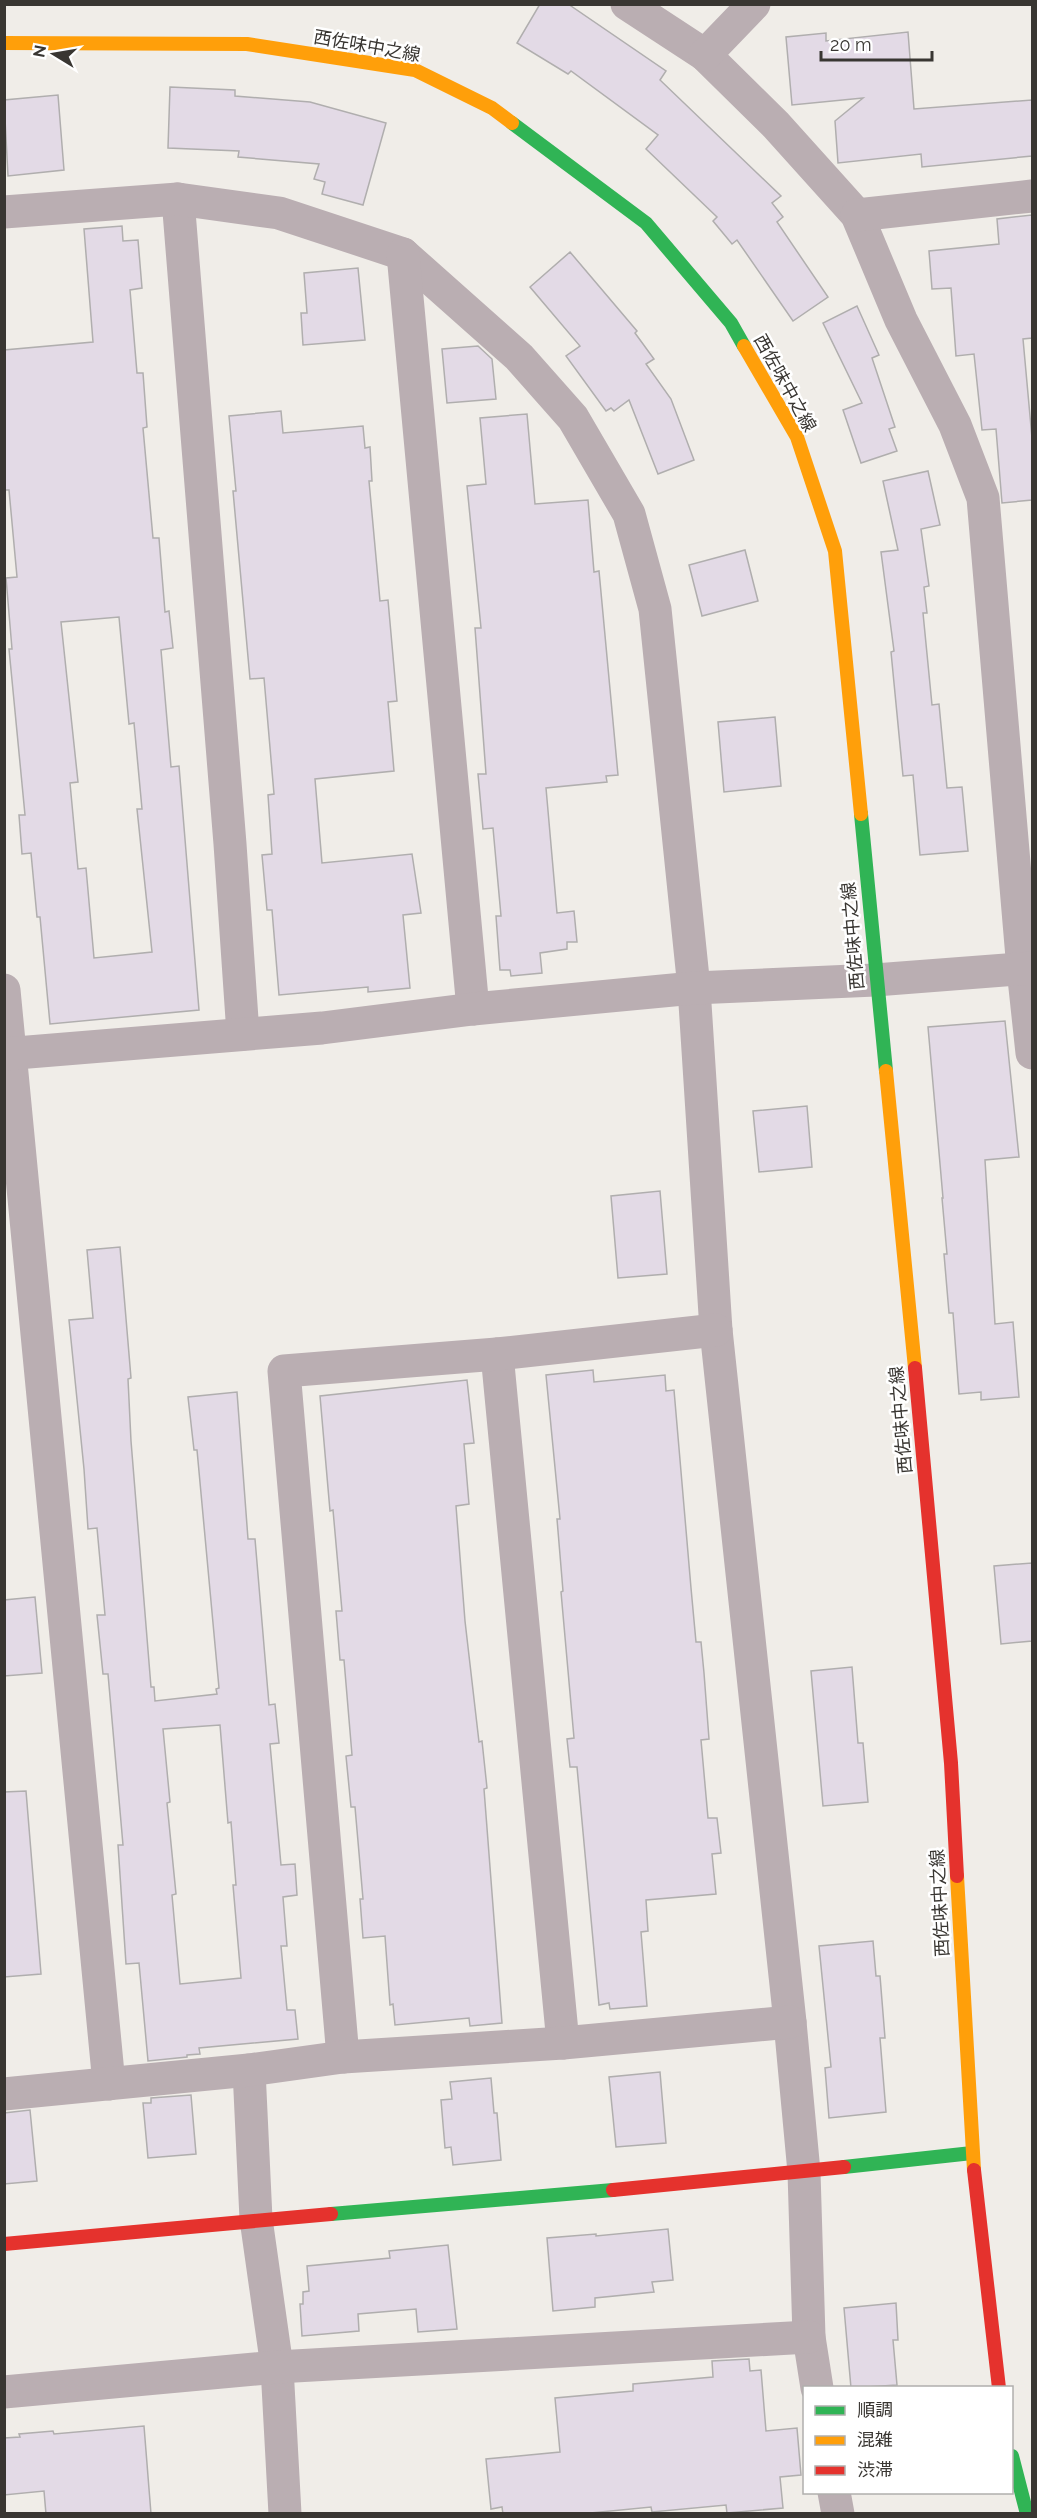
<svg xmlns="http://www.w3.org/2000/svg" width="1037" height="2518" viewBox="0 0 1037 2518" font-family="Raleway,'Noto Sans JP',sans-serif">
<style>
.building{fill:#e3dae6;stroke:#b0aeae;stroke-width:1.5;fill-rule:evenodd}
.lines{fill:none;stroke-linecap:round;stroke-linejoin:round}
.street{stroke:#baaeb2;stroke-width:33}
.fast{stroke:#30b455;stroke-width:14}
.slow{stroke:#ff9f0a;stroke-width:14}
.jam{stroke:#e5322d;stroke-width:14}
.labels{text-anchor:middle;stroke-width:5;stroke-linejoin:round;paint-order:stroke}
.street-label{font-size:18px;fill:#393632;stroke:#fff}
</style>
<rect width="100%" height="100%" fill="#f0ede8"/>
<g class="building">
<polygon points="540,4 568,4 666,71 660,80 781,196 772,203 783,217 777,222 828,297 793,321 737,240 732,244 713,221 717,217 646,149 658,135 571,71 568,74 517,43"/>
<polygon points="908,32 914,109 1032,100 1032,156 922,167 921,154 838,163 835,121 863,98 792,105 786,37 826,33 826,41"/>
<polygon points="170,87 235,90 235,96 310,102 386,123 363,205 322,194 325,182 314,179 319,164 238,157 239,151 168,148"/>
<polygon points="58,95 64,170 8,176 4,100"/>
<polygon points="1032,215 1032,338 1023,339 1032,438 1032,500 1002,503 996,429 982,430 974,354 956,356 951,288 932,289 929,251 999,244 997,219"/>
<path d="M122,226L123,241L138,240L142,288L130,290L137,373H143L147,427L143,428L153,538H159L165,612L169,611L173,648L161,650L171,767L179,766L199,1010L50,1024L40,917H37L31,853L22,854L19,815H25L9,649H12L6,578L17,577L9,490H4V350L93,342L84,229ZM119,617L129,724L134,723L142,809H137L152,952L94,958L86,868L78,869L70,783L78,782L61,622Z"/>
<polygon points="570,252 637,331 635,333 654,359 646,364 671,399 694,460 658,474 629,400 614,411 611,408 606,411 566,356 580,346 530,287"/>
<polygon points="358,268 365,340 303,345 301,313 307,313 304,273"/>
<polygon points="857,306 879,355 872,358 895,427 889,429 897,451 861,463 843,410 862,403 823,323"/>
<polygon points="478,346 492,359 496,399 447,403 442,349"/>
<polygon points="281,411 283,433 363,426 365,448 370,447 372,481 369,481 380,601 388,600 397,701 388,702 394,771 315,779 322,863 412,854 421,913 403,915 410,988 368,992 368,987 279,995 272,910 267,910 262,855 272,854 268,795 274,794 264,678 250,679 233,491 236,491 229,416"/>
<polygon points="527,414 535,504 588,500 594,572 599,571 618,775 606,776 607,782 546,788 557,913 574,911 577,942 567,942 567,949 540,953 542,973 511,976 510,970 500,970 496,916 501,916 493,828 483,829 478,774 486,774 475,628 481,628 467,486 486,484 480,418"/>
<polygon points="928,471 940,525 921,529 929,586 924,587 927,613 923,613 932,705 939,704 947,788 962,787 968,851 920,855 913,775 903,776 891,652 894,651 881,552 898,550 883,481"/>
<polygon points="745,550 758,601 702,616 689,565"/>
<polygon points="775,717 781,786 724,792 718,722"/>
<polygon points="1005,1021 1019,1157 985,1160 995,1324 1013,1322 1019,1397 981,1400 981,1392 959,1394 953,1313 949,1313 944,1254 947,1254 942,1198 943,1198 928,1027"/>
<polygon points="807,1106 812,1167 759,1172 753,1111"/>
<polygon points="660,1191 667,1274 618,1278 611,1196"/>
<path d="M120,1247L131,1378L128,1379L131,1441L151,1687H154L155,1701L217,1694L216,1689L219,1688L197,1450H194L188,1397L237,1392L248,1539H255L269,1705L275,1704L279,1743L270,1744L281,1865L295,1864L297,1895L283,1897L287,1946H281L287,2010H295L298,2039L199,2048L200,2054L187,2055V2057L148,2061L139,1963L126,1964L118,1845H123L108,1674H103L97,1615H105L97,1528L88,1529L84,1469L69,1320L93,1318L87,1250ZM220,1725L228,1823L231,1822L236,1885H233L241,1978L180,1984L172,1895L176,1894L167,1803L170,1802L163,1729Z"/>
<polygon points="593,1370 594,1382 665,1375 666,1391 674,1390 691,1588 696,1642 701,1642 704,1673 709,1739 701,1740 708,1818 717,1818 721,1853 712,1854 716,1894 646,1900 648,1931 641,1932 647,2006 610,2009 609,2003 599,2005 577,1767 570,1767 567,1739 574,1738 561,1592 563,1591 557,1519 560,1519 546,1375"/>
<polygon points="467,1380 474,1443 464,1444 469,1504 456,1506 465,1621 479,1742 482,1741 487,1788 484,1789 502,2023 470,2026 469,2018 395,2025 393,2004 390,2005 385,1936 363,1938 360,1899 363,1899 355,1807 351,1807 346,1756 352,1755 344,1660 340,1660 336,1611 342,1611 333,1510 330,1511 320,1396"/>
<polygon points="1032,1563 1032,1641 1001,1644 994,1566"/>
<polygon points="35,1597 42,1673 4,1676 4,1600"/>
<polygon points="852,1667 858,1743 863,1743 868,1802 823,1806 811,1671"/>
<polygon points="26,1791 41,1974 4,1977 4,1792"/>
<polygon points="873,1941 876,1976 880,1976 885,2038 880,2038 886,2112 829,2118 825,2068 831,2067 819,1946"/>
<polygon points="660,2072 666,2143 616,2147 609,2077"/>
<polygon points="491,2078 494,2113 497,2113 501,2160 453,2165 451,2147 445,2148 441,2100 452,2099 450,2082"/>
<polygon points="191,2095 196,2154 148,2158 143,2103 151,2103 151,2098"/>
<polygon points="30,2110 37,2181 4,2184 4,2113"/>
<polygon points="668,2229 673,2280 652,2282 654,2292 595,2298 595,2307 553,2311 547,2238 596,2234 596,2236"/>
<polygon points="448,2245 457,2329 418,2332 416,2309 358,2314 359,2331 302,2336 300,2304 303,2304 303,2292 309,2291 307,2266 390,2258 389,2251"/>
<polygon points="896,2303 898,2340 893,2340 897,2385 851,2388 844,2308"/>
<polygon points="749,2359 750,2371 761,2370 766,2431 797,2428 801,2475 780,2477 783,2508 727,2513 726,2505 652,2512 651,2507 580,2514 503,2514 502,2507 491,2509 486,2459 560,2452 555,2398 633,2391 633,2384 713,2377 712,2361"/>
<polygon points="144,2426 151,2514 46,2514 44,2491 4,2495 4,2438 20,2437 19,2434 53,2431 54,2434"/>
</g>
<g class="lines">
<g class="street">
<polyline points="627,4 705,55 776,125 857,215 901,320 955,425 983,498 1023,969 1032,1053"/>
<polyline points="705,55 754,4"/>
<polyline points="178,199 230,844 243,1034"/>
<polyline points="4,212 178,199 279,213 403,254 519,357 573,418 629,514 655,609 694,988 716,1330 790,2022 804,2172 809,2337 817,2388"/>
<polyline points="857,215 1032,196"/>
<polyline points="403,254 473,1009"/>
<polyline points="4,990 109,2084"/>
<polyline points="4,1054 322,1028 473,1009 694,988 875,980 1032,968"/>
<polyline points="497,1354 563,2043"/>
<polyline points="343,2057 284,1371 497,1354 716,1330"/>
<polyline points="249,2070 256,2219 277,2367 285,2514"/>
<polyline points="4,2094 249,2070 343,2057 563,2043 790,2022"/>
<polyline points="4,2392 277,2367 809,2337"/>
<polyline points="834,2492 838,2514"/>
</g>
<g class="fast">
<polyline points="512,123 646,223 731,323 744,346"/>
<polyline points="861,814 886,1071"/>
<polyline points="844,2167 972,2153"/>
<polyline points="331,2214 613,2190"/>
<polyline points="1012,2456 1027,2514"/>
</g>
<g class="slow">
<polyline points="4,43 247,44 415,70 492,108 512,123"/>
<polyline points="744,346 797,437 835,551 861,814"/>
<polyline points="886,1071 915,1368"/>
<polyline points="957,1876 974,2170"/>
</g>
<g class="jam">
<polyline points="915,1368 951,1763 957,1876"/>
<polyline points="974,2170 999,2388"/>
<polyline points="613,2190 844,2167"/>
<polyline points="4,2244 331,2214"/>
</g>
</g>
<g class="labels">
<g class="street-label">
<text transform="translate(367 46) rotate(10)" y="6">西佐味中之線</text>
<text transform="translate(785 383) rotate(61)" y="6">西佐味中之線</text>
<text transform="translate(853 936) rotate(-95)" y="6">西佐味中之線</text>
<text transform="translate(901 1420) rotate(-95)" y="6">西佐味中之線</text>
<text transform="translate(940 1903) rotate(-93)" y="6">西佐味中之線</text>
</g>
</g>
<rect width="1037" height="2518" fill="none" stroke="#393632" stroke-width="12"/>
<rect x="803" y="2386" width="210" height="108" fill="#ffffff" stroke="#b0afad" stroke-width="1.5"/>
<rect x="815" y="2406" width="30" height="9" fill="#30b455" stroke="#b0afad" stroke-width="1.5"/>
<text x="857" y="2416" font-size="18" fill="#393632">順調</text>
<rect x="815" y="2436" width="30" height="9" fill="#ff9f0a" stroke="#b0afad" stroke-width="1.5"/>
<text x="857" y="2446" font-size="18" fill="#393632">混雑</text>
<rect x="815" y="2466" width="30" height="9" fill="#e5322d" stroke="#b0afad" stroke-width="1.5"/>
<text x="857" y="2476" font-size="18" fill="#393632">渋滞</text>
<g transform="translate(54 54) rotate(281)" stroke="#ffffff" stroke-width="4.5" paint-order="stroke">
<path d="M0-4.5L10 22L0 15L-10 22Z" fill="#393632"/>
<text y="-9" font-size="16" font-weight="bold" text-anchor="middle" fill="#393632">N</text>
</g>
<path d="M821 51v9h111v-9" fill="none" stroke="#393632" stroke-width="3"/>
<text x="830" y="51" font-size="18" fill="#393632" stroke="#ffffff" stroke-width="4.5" paint-order="stroke">20 m</text>
</svg>
